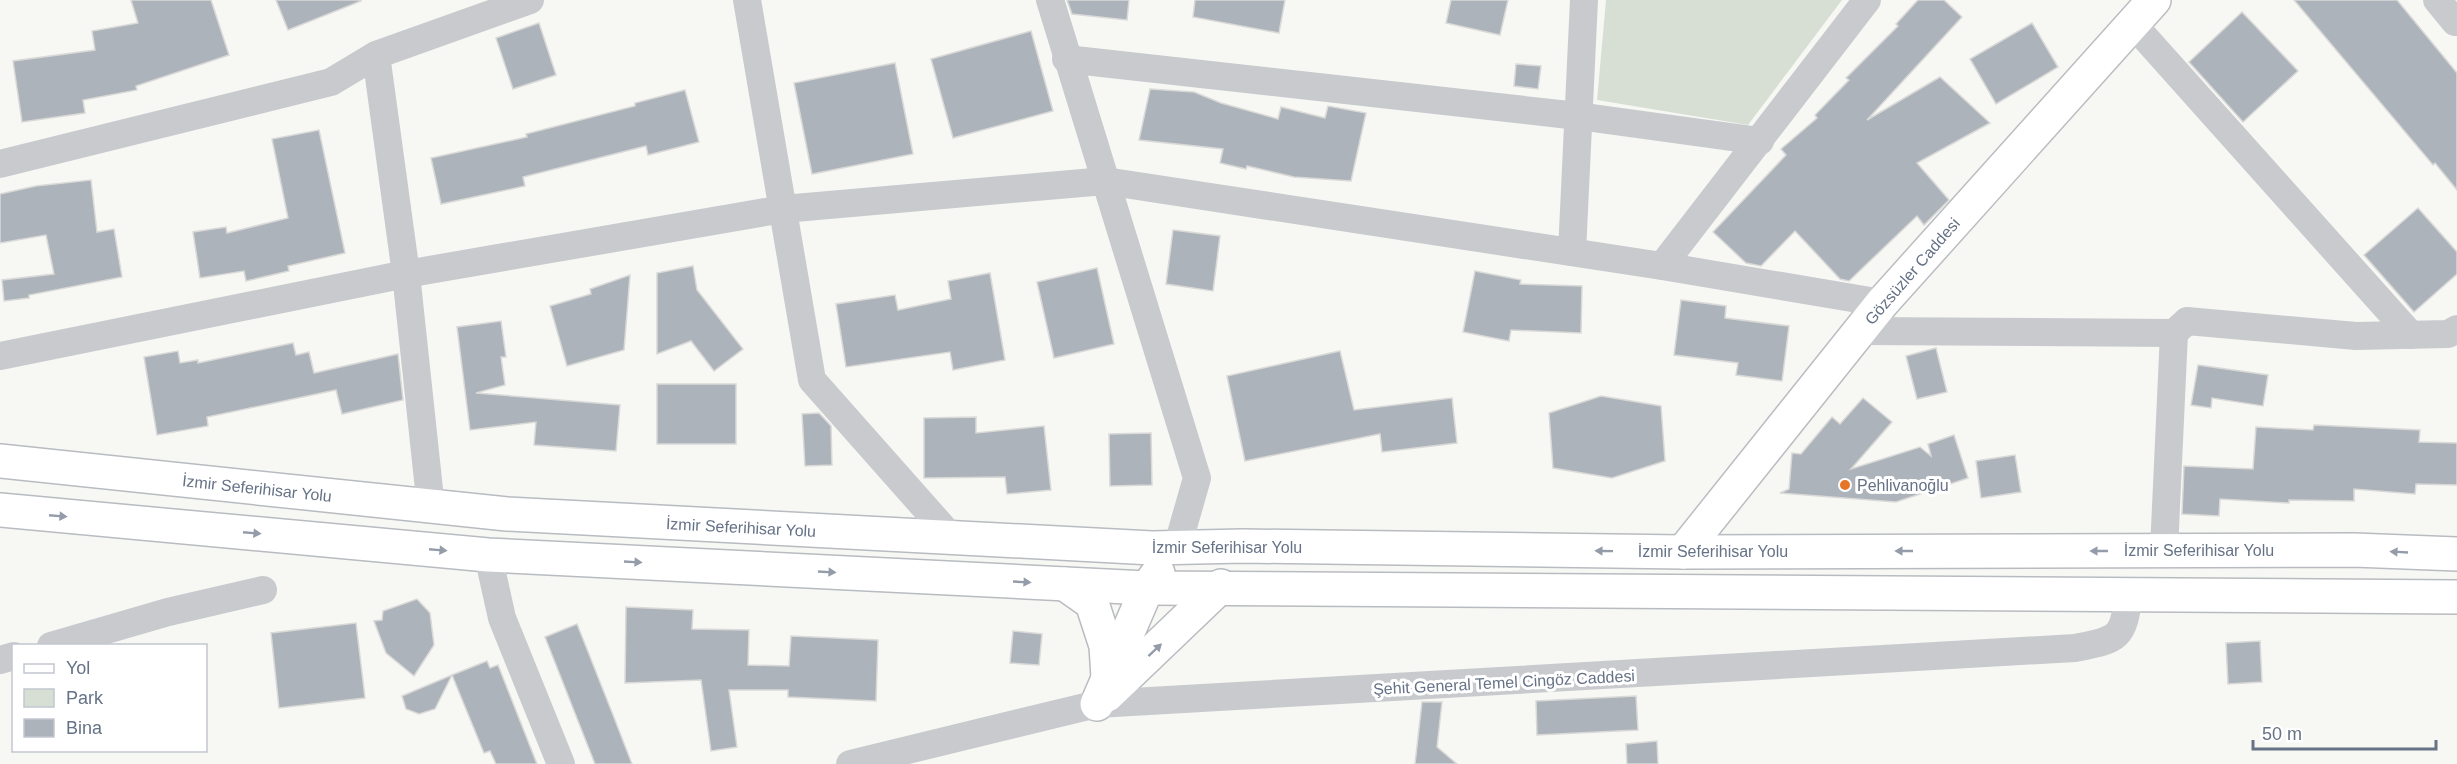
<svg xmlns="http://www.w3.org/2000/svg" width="2457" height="764" viewBox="0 0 2457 764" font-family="Arial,sans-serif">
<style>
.green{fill:#d7dfd5}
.building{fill:#adb3bb;stroke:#d9d9d7;stroke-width:1.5}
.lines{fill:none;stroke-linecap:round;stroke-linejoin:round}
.secondary-casing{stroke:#babdc2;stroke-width:36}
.primary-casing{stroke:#b8bbc0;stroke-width:36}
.street{stroke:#c8cace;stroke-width:28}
.secondary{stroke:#fff;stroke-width:33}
.primary{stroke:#fff;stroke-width:33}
.oneway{fill:#949caa}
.poi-dot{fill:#e67526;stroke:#fff;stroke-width:2}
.labels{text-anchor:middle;stroke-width:6;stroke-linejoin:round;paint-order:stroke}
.street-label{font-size:16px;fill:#667286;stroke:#fff}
.poi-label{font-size:16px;fill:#667286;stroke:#fff;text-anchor:start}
</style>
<rect width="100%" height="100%" fill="#f7f8f4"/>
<polygon class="green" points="1606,0 1842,0 1748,125 1597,100"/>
<g class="building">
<polygon points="131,0 211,0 229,55 136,86 137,90 83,100 85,113 22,122 13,61 95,50 92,31 138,23"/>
<polygon points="276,0 361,0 361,1 288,30"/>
<polygon points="1067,0 1129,0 1127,20 1072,14"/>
<polygon points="1195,0 1285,0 1279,33 1193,17"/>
<polygon points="1451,0 1508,0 1500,35 1446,23"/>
<polygon points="1918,0 1944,0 1962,17 1867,120 1940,77 1990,123 1917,163 1949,200 1924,225 1917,216 1849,281 1840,279 1795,231 1761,266 1746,263 1713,232 1786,155 1781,149 1817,118 1815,115 1849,80 1846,78 1898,26 1896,24"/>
<polygon points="2294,0 2397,0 2457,73 2457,190 2435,163 2433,165"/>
<polygon points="2242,12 2298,71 2243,122 2189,62"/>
<polygon points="539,23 556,75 513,89 496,38"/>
<polygon points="2032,23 2058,67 1996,104 1970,59"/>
<polygon points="1031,31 1053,111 953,138 931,59"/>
<polygon points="895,63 913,154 812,174 794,83"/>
<polygon points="1516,64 1541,66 1538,89 1514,86"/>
<polygon points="1150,89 1194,92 1221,103 1278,119 1281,107 1325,118 1328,106 1366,113 1351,181 1294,177 1247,166 1246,169 1220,163 1223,149 1139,140"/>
<polygon points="685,90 699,142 648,155 646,146 523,177 525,186 441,204 431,158 527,137 526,134 635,106 635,103"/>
<polygon points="319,130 345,253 288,266 289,271 246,281 244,271 200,278 193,232 226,227 227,233 288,218 272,139"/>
<polygon points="91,180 97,232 114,229 122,277 29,295 29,298 4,301 2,280 54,274 46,235 0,243 0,194 36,186"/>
<polygon points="2418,208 2457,252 2457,274 2414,312 2364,255"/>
<polygon points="1173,230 1220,236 1213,291 1166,284"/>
<polygon points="693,266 697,290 743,349 714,371 691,341 657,354 657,273"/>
<polygon points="1097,268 1114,344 1054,358 1037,282"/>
<polygon points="1475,271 1521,280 1520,284 1582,286 1581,333 1511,330 1509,341 1463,332"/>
<polygon points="990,273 1005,360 953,370 950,352 846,367 836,304 895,295 898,310 951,299 948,281"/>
<polygon points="630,275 624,350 567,366 550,306 591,294 590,289"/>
<polygon points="1681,300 1726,306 1725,318 1789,326 1782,381 1736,375 1738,363 1674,355"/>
<polygon points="501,321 506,357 501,357 505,385 476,393 620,405 616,451 534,445 536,422 470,430 457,327"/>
<polygon points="293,343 296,355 309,352 314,373 398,354 403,400 342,414 336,390 207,417 208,426 157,435 144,357 178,351 180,363 198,360 198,363"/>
<polygon points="1936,348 1947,392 1917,399 1906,356"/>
<polygon points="1340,351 1354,410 1452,398 1457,443 1382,452 1380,434 1245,461 1227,376"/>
<polygon points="2198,365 2268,375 2263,406 2212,398 2211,408 2191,405"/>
<rect x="657" y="384" width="79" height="60"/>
<polygon points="1601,396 1661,406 1665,461 1612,478 1553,468 1549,413"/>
<polygon points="1863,398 1892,422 1851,469 1920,447 1931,456 1928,444 1954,435 1968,478 1896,502 1780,493 1789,489 1792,453 1801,454 1832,417 1840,424"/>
<polygon points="819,413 831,426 832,465 805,466 802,414"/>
<polygon points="976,417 976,433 1044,426 1051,490 1007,494 1005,477 924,478 924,418"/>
<polygon points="2314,425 2420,430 2419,442 2457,443 2457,485 2416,484 2415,494 2354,489 2354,501 2289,500 2289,503 2220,499 2219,516 2182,514 2184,466 2253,469 2256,427 2313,430"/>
<polygon points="1151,433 1152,485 1110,486 1109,434"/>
<polygon points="2015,455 2021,492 1981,498 1976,461"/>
<polygon points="417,599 430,613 434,645 414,676 386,653 374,621 382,620 383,611"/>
<polygon points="626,607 693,610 692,629 749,630 748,665 789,666 791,636 878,640 876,701 788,697 788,690 729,690 737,747 711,751 701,680 625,683"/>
<polygon points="356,623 365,698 279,708 271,633"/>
<polygon points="577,624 613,715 632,764 595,764 545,637"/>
<polygon points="1013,631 1042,634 1039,665 1010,663"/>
<polygon points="2260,641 2262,682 2228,684 2226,643"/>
<polygon points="487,661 490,668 498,665 537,764 496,764 490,751 484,753 452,675"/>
<polygon points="452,675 435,709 419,714 406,709 402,696"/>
<polygon points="1636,696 1638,730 1537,735 1536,701"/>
<polygon points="1422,702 1442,702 1437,747 1457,764 1415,764"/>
<polygon points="1657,741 1658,764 1627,764 1626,744"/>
</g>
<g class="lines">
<defs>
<polyline id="secondary" points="1683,552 1882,303 2154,0"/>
<g id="primary">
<polyline points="0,461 507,514 1152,548 1243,546 1683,552 2354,550 2457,554"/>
<polyline points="0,510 488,555 1147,588 2457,597"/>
<polyline points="1065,584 1092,603 1106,646 1108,677"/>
<polyline points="1107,695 1221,586"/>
<polyline points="1097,704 1147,588 1158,573"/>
</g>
</defs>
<use href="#secondary" class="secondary-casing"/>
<use href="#primary" class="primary-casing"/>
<g class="street">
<polyline points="747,0 812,380 952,538"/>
<polyline points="1050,0 1197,478 1177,548"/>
<polyline points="2437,0 2455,22"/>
<polyline points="2132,23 2411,335"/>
<polyline points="376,55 406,274 431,508"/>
<polyline points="1066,59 1578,116 1760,141"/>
<polyline points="0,164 331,82 376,55 530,0"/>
<polyline points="1572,252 1584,0"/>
<polyline points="1662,266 1867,0"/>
<polyline points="1860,331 2174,333 2187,321 2356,336 2448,334 2457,329"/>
<polyline points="0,356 406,274 783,209 1105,181 1662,266 1882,303"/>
<polyline points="2164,550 2174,333"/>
<polyline points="488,555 502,618 561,764"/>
<polyline points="51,646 168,612 263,590"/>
<polyline points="0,660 14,656"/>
<path d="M850,764L1097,704L2075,648C2119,639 2123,639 2129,594"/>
</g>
<use href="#secondary" class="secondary"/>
<use href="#primary" class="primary"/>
</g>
<defs><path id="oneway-solid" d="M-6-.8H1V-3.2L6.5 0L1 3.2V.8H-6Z" transform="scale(1.5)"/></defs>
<g class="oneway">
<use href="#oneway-solid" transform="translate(58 516) rotate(5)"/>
<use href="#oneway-solid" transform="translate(252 533) rotate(5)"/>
<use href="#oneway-solid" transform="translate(438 550) rotate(5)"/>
<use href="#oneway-solid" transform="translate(1604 551) rotate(-179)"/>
<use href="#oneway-solid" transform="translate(1904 551) rotate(180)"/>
<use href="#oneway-solid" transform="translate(2099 551) rotate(180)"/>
<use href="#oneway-solid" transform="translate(2399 552) rotate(-177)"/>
<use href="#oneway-solid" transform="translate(633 562) rotate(3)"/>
<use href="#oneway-solid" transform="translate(827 572) rotate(3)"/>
<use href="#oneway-solid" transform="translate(1022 582) rotate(3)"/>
<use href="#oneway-solid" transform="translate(1155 650) rotate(-43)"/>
</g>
<circle class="poi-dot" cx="1845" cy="485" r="6"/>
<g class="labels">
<g class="street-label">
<text transform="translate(1912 271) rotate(-49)" y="6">Gözsüzler Caddesi</text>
<text transform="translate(257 488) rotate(6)" y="6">İzmir Seferihisar Yolu</text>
<text transform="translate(741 527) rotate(3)" y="6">İzmir Seferihisar Yolu</text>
<text x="1227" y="553">İzmir Seferihisar Yolu</text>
<text x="2199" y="556">İzmir Seferihisar Yolu</text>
<text x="1713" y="557">İzmir Seferihisar Yolu</text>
<text transform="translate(1504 682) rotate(-3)" y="6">Şehit General Temel Cingöz Caddesi</text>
</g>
<g class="poi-label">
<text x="1857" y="491">Pehlivanoğlu</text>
</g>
</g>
<rect x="12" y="644" width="195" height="108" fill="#ffffff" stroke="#c2c7cf" stroke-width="1.5"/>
<rect x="24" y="664" width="30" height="9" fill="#ffffff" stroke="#c2c7cf" stroke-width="1.5"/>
<text x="66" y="674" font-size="18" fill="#667286">Yol</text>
<rect x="24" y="689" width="30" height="18" fill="#d7dfd5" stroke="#c2c7cf" stroke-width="1.5"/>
<text x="66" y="704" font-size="18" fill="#667286">Park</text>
<rect x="24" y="719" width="30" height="18" fill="#adb3bb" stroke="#c2c7cf" stroke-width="1.5"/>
<text x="66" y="734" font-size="18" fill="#667286">Bina</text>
<path d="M2253 740v9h183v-9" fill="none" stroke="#667286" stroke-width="3"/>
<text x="2262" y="740" font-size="18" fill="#667286" stroke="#ffffff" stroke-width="4.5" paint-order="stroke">50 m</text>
</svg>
